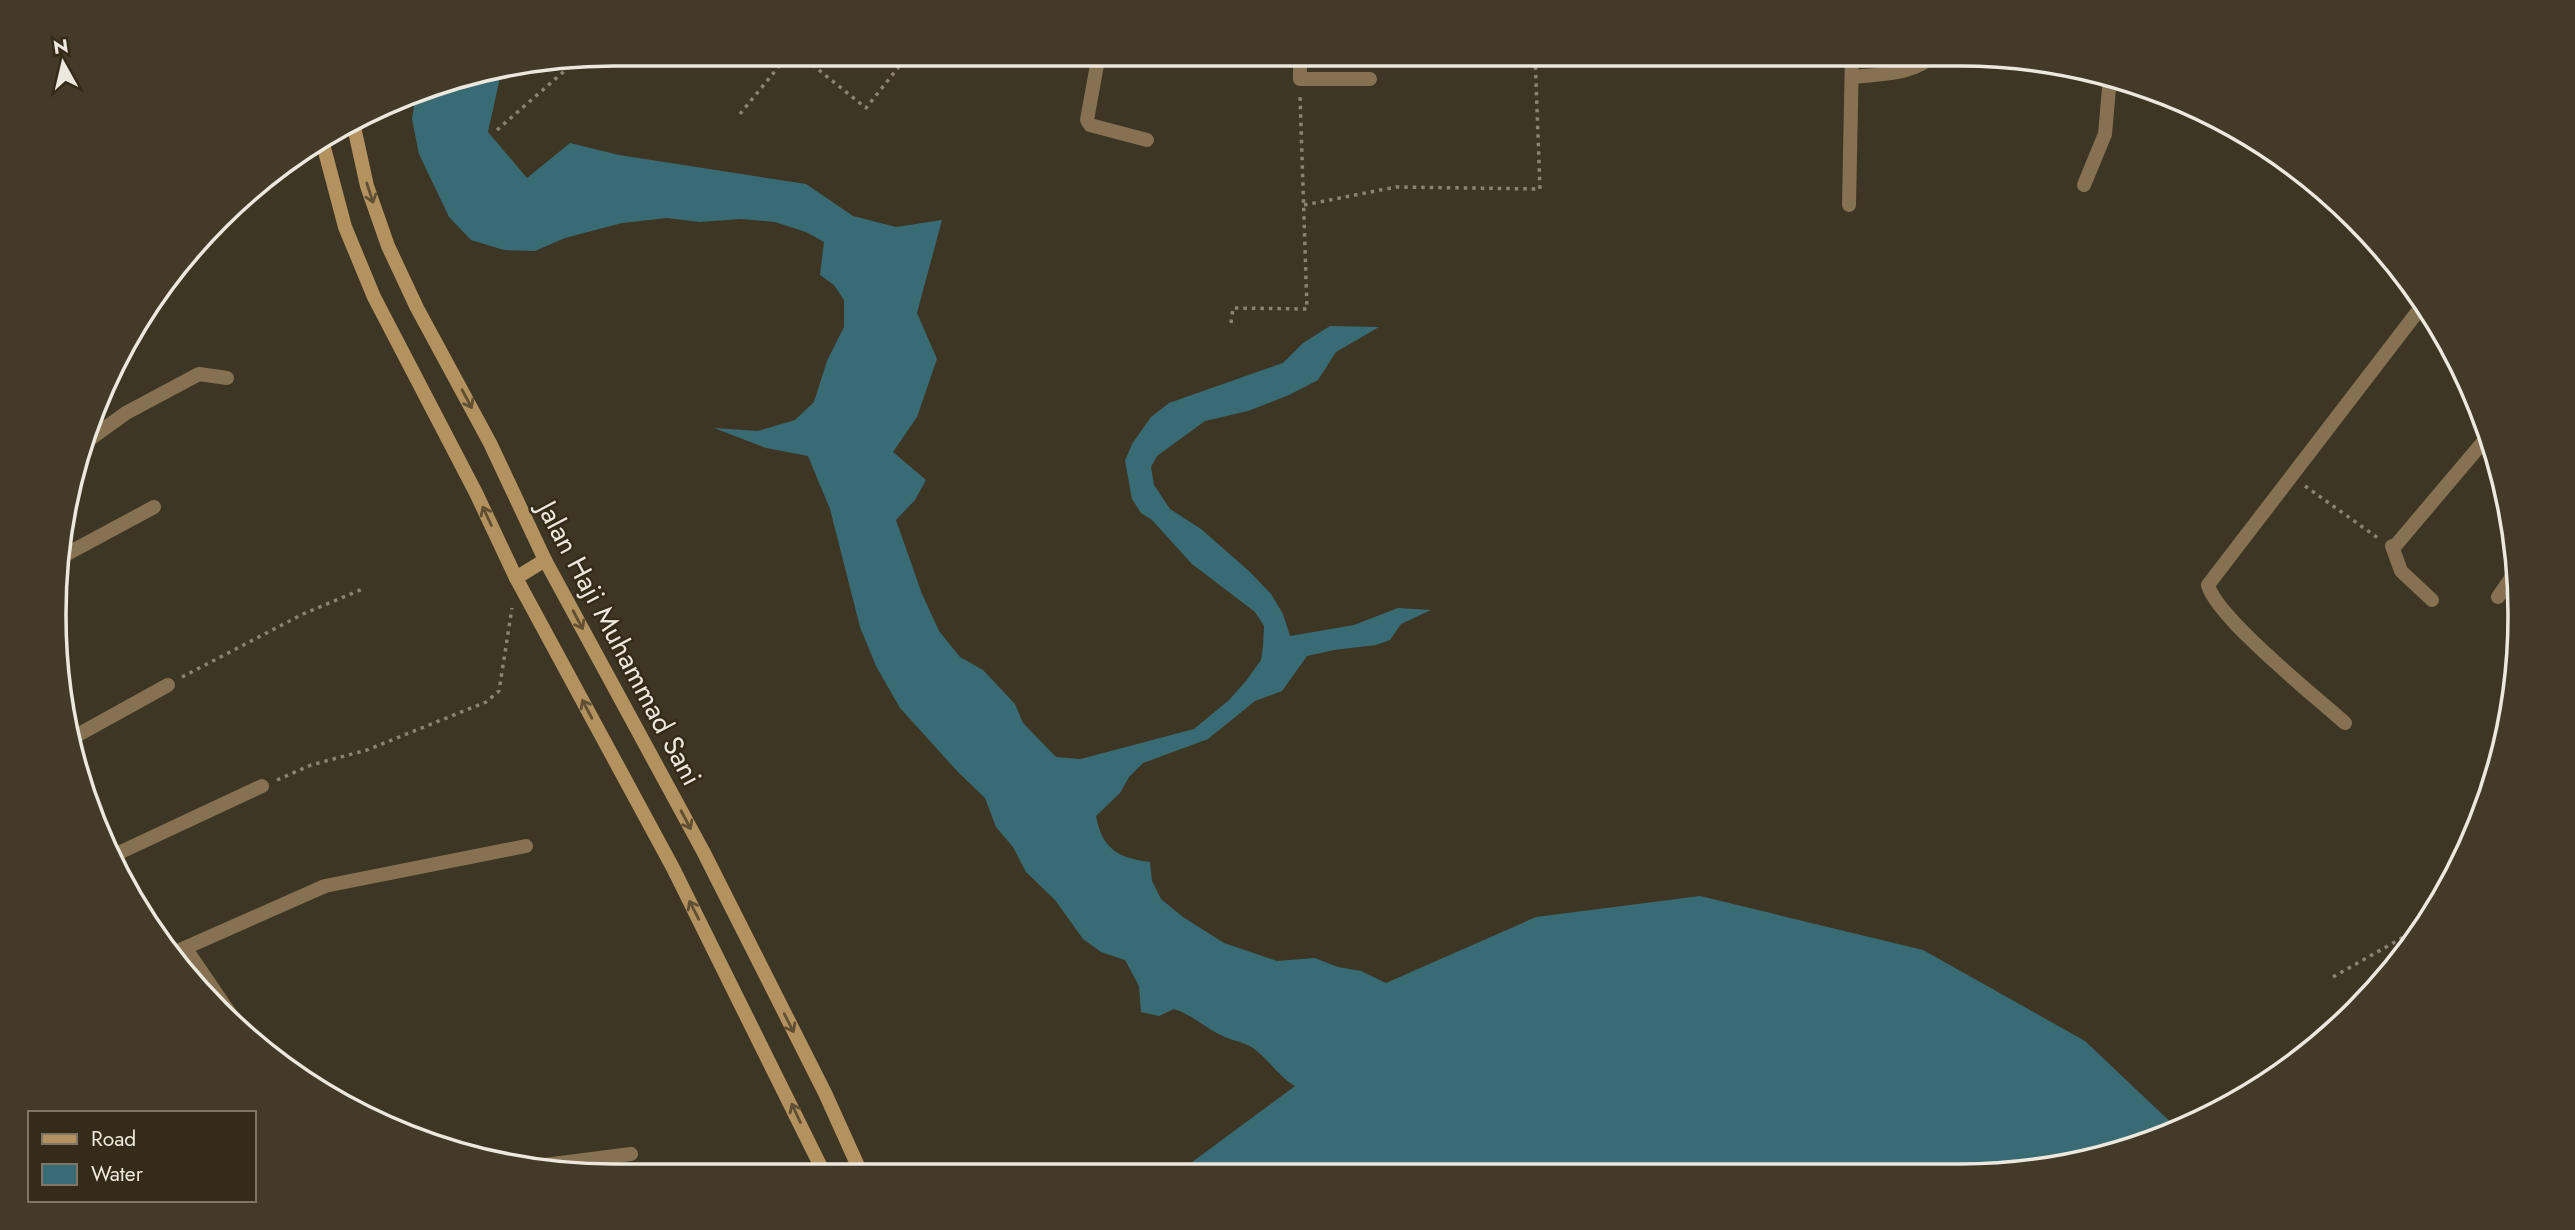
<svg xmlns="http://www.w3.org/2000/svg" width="2575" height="1230" viewBox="0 0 2575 1230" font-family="Jost,sans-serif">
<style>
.water{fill:#386b74}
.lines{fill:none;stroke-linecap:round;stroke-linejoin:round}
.path{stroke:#8a8374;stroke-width:3.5;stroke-dasharray:3.5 5;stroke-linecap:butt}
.minor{stroke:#867252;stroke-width:14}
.secondary{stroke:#b3925f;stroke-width:14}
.oneway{stroke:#604f32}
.labels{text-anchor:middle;stroke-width:5;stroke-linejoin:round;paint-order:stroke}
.street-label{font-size:28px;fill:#ede8dd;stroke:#342b1a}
.rim{fill:none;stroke:#ede8dd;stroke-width:3.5}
</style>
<rect width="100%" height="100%" fill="#3e3624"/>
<path class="water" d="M501,73L488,132L527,178L570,143L619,155L806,184L853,216L896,227L942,220L917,313L937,359L917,417L893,452L926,480L915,500L896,520L922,594L939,631L960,657L983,670L1015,704L1023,723L1056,757L1080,759L1092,756L1194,729L1229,700L1246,681L1261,660L1263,647L1264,626L1255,612L1192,564L1152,520L1141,513L1132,499L1125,461L1132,444L1151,417L1169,403L1283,363L1303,343L1330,326L1379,327L1336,352L1318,380L1289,395L1248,411L1205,421L1157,456L1151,467L1154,485L1170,509L1201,529L1250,572L1271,594L1283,614L1290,636L1354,625L1398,608L1431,610L1401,624L1390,640L1376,645L1334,650L1307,656L1282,691L1255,701L1208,739L1143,763L1129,777L1120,793L1096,816C1102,849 1118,858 1150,862L1152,881L1161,899L1183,917L1224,943L1277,961L1315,958L1338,967L1361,971L1386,983L1536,917L1700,896L1923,950L2085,1041L2179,1130L2034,1171L1176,1174L1295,1086C1280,1077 1271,1063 1258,1052C1248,1042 1235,1042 1223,1036C1205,1028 1193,1015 1174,1009L1159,1016L1141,1012L1139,986L1125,960L1101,952L1083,939L1055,900L1026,872L1013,847L996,827L985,798L958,772L900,708L876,666L860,627L830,509L808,456L766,448L714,428L758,431L795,420L814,402L827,361L844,327V300L834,285L820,275L824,242L806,232L775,222L741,219L700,222L667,218L622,223L565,238L535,251L504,250L471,240L449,217L419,154L412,119L416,94L434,84Z"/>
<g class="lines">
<g class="path">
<polyline points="799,54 866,108 909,54"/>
<polyline points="740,114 789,54"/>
<polyline points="497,130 577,60"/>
<polyline points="1304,205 1396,187 1540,189 1535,54"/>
<polyline points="1231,323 1233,308 1307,309 1300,95"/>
<polyline points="2305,486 2378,538"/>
<polyline points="182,677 303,614 365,588"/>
<polyline points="277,780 311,765 367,750 486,702 499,691 512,608"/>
<polyline points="2333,977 2423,926"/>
</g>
<g class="minor">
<polyline points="1099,54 1087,120 1090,125 1147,140"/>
<polyline points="1300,54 1300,79 1370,79"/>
<path d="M1853,77C1881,74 1914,75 1935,54"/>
<polyline points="2084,185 2105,134 2110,77"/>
<polyline points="1849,205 1852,54"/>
<polyline points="90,439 126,413 199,374 227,378"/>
<polyline points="63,556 154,507"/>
<polyline points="2498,597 2516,571"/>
<polyline points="2432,600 2401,571 2392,546 2396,545 2489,435"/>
<path d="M2345,723C2316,697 2216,617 2208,585L2425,302"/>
<polyline points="74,737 168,685"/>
<polyline points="110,857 262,786"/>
<polyline points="186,949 246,1037"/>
<polyline points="169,955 325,886 526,846"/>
<polyline points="529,1167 631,1154"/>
</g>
<g class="secondary">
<polyline points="354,127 367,186 388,246 417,308 490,443 545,560 703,851 825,1093 862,1175"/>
<polyline points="323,144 345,227 374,297 476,493 516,578 673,868 825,1175"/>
<polyline points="516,578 545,560"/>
</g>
</g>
<defs><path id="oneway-shaft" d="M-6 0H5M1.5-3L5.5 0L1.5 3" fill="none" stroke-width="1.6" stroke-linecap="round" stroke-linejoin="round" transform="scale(1.75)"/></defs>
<g class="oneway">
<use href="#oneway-shaft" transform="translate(370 193) rotate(72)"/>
<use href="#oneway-shaft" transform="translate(467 399) rotate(62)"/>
<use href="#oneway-shaft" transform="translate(487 516) rotate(-115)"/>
<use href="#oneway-shaft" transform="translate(578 620) rotate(62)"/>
<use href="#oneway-shaft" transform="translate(587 709) rotate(-118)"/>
<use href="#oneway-shaft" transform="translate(686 820) rotate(62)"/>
<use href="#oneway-shaft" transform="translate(694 910) rotate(-117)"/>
<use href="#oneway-shaft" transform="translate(789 1023) rotate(63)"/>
<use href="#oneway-shaft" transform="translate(796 1113) rotate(-115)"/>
</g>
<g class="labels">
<g class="street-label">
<text transform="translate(620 643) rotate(62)" y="10">Jalan Haji Muhammad Sani</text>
</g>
</g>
<path d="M0 0H2575V1230H0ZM614 66H1960A548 548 0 0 1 2508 614V616A548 548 0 0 1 1960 1164H614A548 548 0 0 1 66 616V614A548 548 0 0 1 614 66Z" fill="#433a2a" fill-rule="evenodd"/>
<path class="rim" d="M614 66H1960A548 548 0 0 1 2508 614V616A548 548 0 0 1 1960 1164H614A548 548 0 0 1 66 616V614A548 548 0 0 1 614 66Z"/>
<rect x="28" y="1111" width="228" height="91" fill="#342b1a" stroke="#7e7768" stroke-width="2"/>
<rect x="42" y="1134" width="35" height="10" fill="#b3925f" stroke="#7e7768" stroke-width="2"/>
<text x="91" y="1146" font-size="21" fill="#ede8dd">Road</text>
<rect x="42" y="1164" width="35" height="21" fill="#386b74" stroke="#7e7768" stroke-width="2"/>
<text x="91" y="1181" font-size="21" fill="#ede8dd">Water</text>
<g transform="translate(63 63) rotate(352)" stroke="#342b1a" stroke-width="5" paint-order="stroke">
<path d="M0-5L12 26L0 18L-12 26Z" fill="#ede8dd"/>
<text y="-10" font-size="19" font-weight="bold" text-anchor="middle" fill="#ede8dd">N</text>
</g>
</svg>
